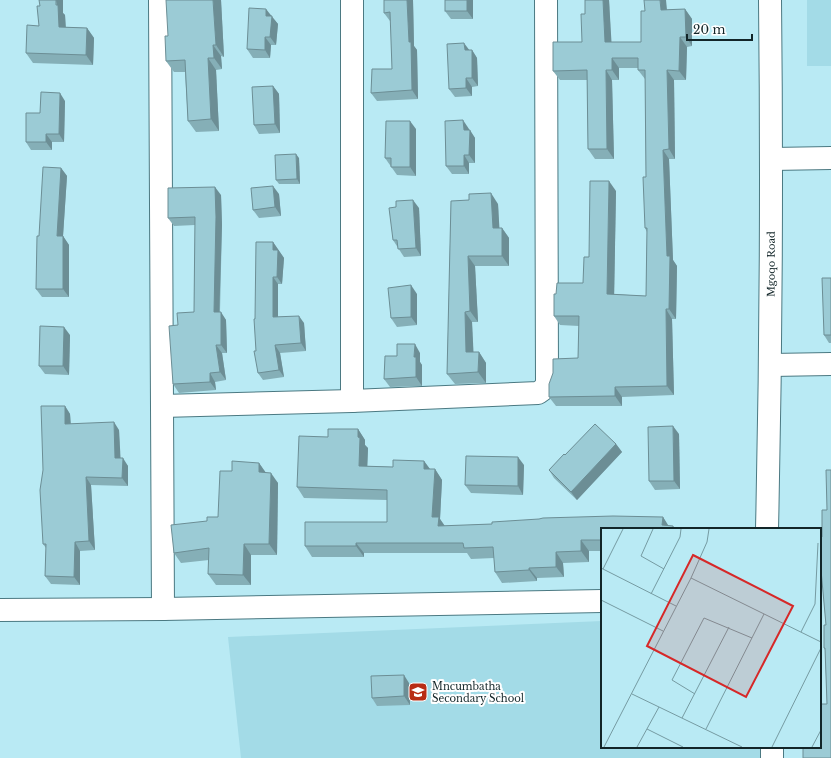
<svg xmlns="http://www.w3.org/2000/svg" width="831" height="758" viewBox="0 0 831 758" font-family="'Libre Baskerville',serif">
<style>
.built{fill:#a3dbe7}
.lines{fill:none;stroke-linecap:round;stroke-linejoin:round}
.street-casing{stroke:#4b7982;stroke-width:24}
.street{stroke:#fff;stroke-width:22}
.wall{fill:#85afb7}
.shaded-wall{fill:#6c8e95}
.building{fill:#9bcbd5;stroke:#6c8e95}
.labels{text-anchor:middle;stroke-width:4;stroke-linejoin:round;paint-order:stroke}
.street-label{font-size:10px;fill:#122528;stroke:#fff}
.poi-label{font-size:10px;fill:#122528;stroke:#fff;text-anchor:start}
.inset-road{fill:none;stroke:#769ba2;stroke-width:1}
.view{fill:#d62828;fill-opacity:0.15;stroke:#d62828;stroke-width:2}
.inset-edge{fill:none;stroke:#122528;stroke-width:2}
</style>
<rect width="100%" height="100%" fill="#b9eaf4"/>
<g class="built">
<rect x="807" y="0" width="24" height="66"/>
<polygon points="602,621 602,747 761,747 761,758 241,758 228,637"/>
</g>
<g class="lines">
<defs>
<g id="street">
<polyline points="160,0 163,609"/>
<polyline points="772,159 831,158"/>
<polyline points="771,365 831,364"/>
<polyline points="352,401 352,0"/>
<polyline points="162,406 352,401 538,393 545,388 547,382 546,0"/>
<path id="s1" d="M767,529C771,353 772,176 770,0"/>
<polyline points="0,610 163,609 602,601"/>
<polyline points="772,747 772,758"/>
</g>
</defs>
<use href="#street" class="street-casing"/>
<use href="#street" class="street"/>
</g>
<g class="wall">
<polygon points="221,0 224,57 221,56 222,69 216,70 219,131 196,132 188,121 185,72 174,72 166,61 168,36"/>
<polygon points="384,0 413,0 414,46 417,50 418,99 377,101 371,93 392,69 391,21 390,21 384,13"/>
<polygon points="473,0 473,19 451,19 445,11"/>
<polygon points="585,0 609,0 611,42 641,42 667,10 685,9 692,19 692,46 687,47 686,80 674,80 675,159 669,159 673,260 677,266 676,319 672,319 674,395 622,397 622,406 556,406 549,397 578,358 579,326 560,325 554,316 556,294 583,283 589,257 616,191 614,294 646,296 647,232 645,228 646,177 645,79 638,70 638,68 619,68 619,80 612,80 614,159 595,159 588,149 587,80 560,80 553,71 582,42 585,14"/>
<polygon points="63,13 65,15 66,27 87,28 94,38 93,65 33,63 26,53 39,26"/>
<polygon points="271,16 278,24 276,45 271,45 270,58 253,58 247,49"/>
<polygon points="469,50 472,50 477,58 478,86 472,87 472,96 455,97 449,89"/>
<polygon points="273,86 279,94 280,133 259,134 254,125"/>
<polygon points="65,101 64,142 52,142 52,150 31,150 26,142"/>
<polygon points="416,129 416,176 397,175 385,158"/>
<polygon points="469,129 469,130 475,138 475,163 469,163 469,174 452,174 446,166"/>
<polygon points="299,158 300,184 279,184 276,180"/>
<polygon points="61,168 67,176 63,236 69,245 69,297 42,297 36,289 39,236"/>
<polygon points="279,194 281,216 259,218 253,210"/>
<polygon points="221,195 222,225 220,312 226,320 227,353 222,353 226,380 215,382 216,390 179,393 173,384 178,325 194,312 195,225 174,226 168,218"/>
<polygon points="451,201 498,204 499,228 502,228 509,238 509,266 475,266 478,322 472,322 473,352 479,352 486,363 486,383 455,384 447,374"/>
<polygon points="419,208 421,256 404,257 393,240"/>
<polygon points="273,242 284,258 282,284 278,284 278,317 304,323 306,351 280,353 284,377 263,380 258,373 256,351 255,319"/>
<polygon points="831,278 831,343 829,343 824,335"/>
<polygon points="417,294 417,325 397,327 391,318"/>
<polygon points="70,335 69,375 45,374 39,366"/>
<polygon points="420,353 420,362 422,365 422,386 390,387 384,379 397,356"/>
<polygon points="65,406 70,414 71,424 119,430 120,458 128,466 128,486 91,485 95,550 80,551 80,585 51,584 45,576 46,548 43,544"/>
<polygon points="358,429 365,440 365,445 368,448 367,466 393,467 424,461 430,469 435,469 442,480 440,519 445,526 663,517 668,526 673,526 676,529 602,529 602,551 589,551 589,562 563,563 564,577 537,578 537,581 502,583 495,572 494,558 471,559 467,553 364,553 364,557 312,557 305,546 387,522 387,500 304,498 297,487 328,437"/>
<polygon points="679,434 680,489 655,490 649,481"/>
<polygon points="616,444 622,452 577,500 554,478 549,470 565,455"/>
<polygon points="259,463 266,473 278,483 277,555 251,555 251,585 216,585 208,574 209,560 181,563 174,553 207,521 218,517 232,471"/>
<polygon points="524,465 523,495 471,493 465,485"/>
<polygon points="831,470 827,704 825,650 824,648 826,625 822,578 820,577 820,537 822,537 827,510"/>
<polygon points="409,683 410,705 377,706 372,698"/>
</g>
<g class="shaded-wall">
<polygon points="56,0 63,0 63,13 65,15 66,37 59,27"/>
<polygon points="213,0 221,0 224,57 216,45"/>
<polygon points="407,0 413,0 414,46 417,50 418,99 412,90 409,42"/>
<polygon points="467,0 473,0 473,19 467,11"/>
<polygon points="603,0 609,0 612,51 605,42"/>
<polygon points="660,0 666,0 668,20 661,10"/>
<polygon points="266,9 278,24 276,45 270,37 266,16"/>
<polygon points="685,9 692,19 692,46 686,37"/>
<polygon points="87,28 94,38 93,65 86,55"/>
<polygon points="265,37 271,45 270,58 265,50"/>
<polygon points="680,37 687,47 686,80 679,71"/>
<polygon points="464,43 470,51 465,50"/>
<polygon points="213,45 221,56 222,69 214,58"/>
<polygon points="472,50 477,58 478,86 472,78"/>
<polygon points="208,58 216,70 219,131 211,119"/>
<polygon points="612,58 619,68 619,80 612,70"/>
<polygon points="606,70 612,80 614,159 607,149"/>
<polygon points="667,70 674,80 675,159 669,149"/>
<polygon points="466,78 472,87 472,96 466,88"/>
<polygon points="273,86 279,94 280,133 275,124"/>
<polygon points="60,93 65,101 64,142 59,134"/>
<polygon points="463,120 469,129 469,139 464,130"/>
<polygon points="410,121 416,129 416,176 410,167"/>
<polygon points="470,130 475,138 475,163 469,155"/>
<polygon points="46,134 52,142 52,150 46,142"/>
<polygon points="663,150 669,159 673,260 677,266 676,319 669,309"/>
<polygon points="296,154 299,158 300,184 297,179"/>
<polygon points="464,155 469,163 469,174 464,166"/>
<polygon points="61,168 67,176 63,236 69,245 69,297 63,289 57,236"/>
<polygon points="609,181 616,191 614,304 607,294"/>
<polygon points="273,186 279,194 281,216 275,207"/>
<polygon points="215,187 221,195 222,225 219,320 214,312"/>
<polygon points="491,193 498,204 500,238 493,228"/>
<polygon points="413,200 419,208 421,256 416,248"/>
<polygon points="502,228 509,238 509,266 502,256"/>
<polygon points="273,242 284,258 282,284 277,277 273,250"/>
<polygon points="468,256 475,266 478,322 470,311"/>
<polygon points="273,277 278,284 278,325 273,317"/>
<polygon points="411,285 417,294 417,325 411,317"/>
<polygon points="666,309 672,319 674,395 667,386"/>
<polygon points="221,312 226,320 227,353 221,345"/>
<polygon points="465,312 472,322 474,362 466,352"/>
<polygon points="299,316 304,323 306,351 301,343"/>
<polygon points="64,327 70,335 69,375 63,366"/>
<polygon points="415,344 420,353 420,362 422,365 422,386 416,377 414,357"/>
<polygon points="216,345 222,353 226,380 220,372"/>
<polygon points="275,345 280,353 284,377 279,370"/>
<polygon points="479,352 486,363 486,383 478,372"/>
<polygon points="210,373 215,382 216,390 210,382"/>
<polygon points="615,387 622,397 622,406 615,396"/>
<polygon points="65,406 70,414 71,432 65,424"/>
<polygon points="114,422 119,430 121,466 115,458"/>
<polygon points="673,426 679,434 680,489 674,481"/>
<polygon points="358,429 365,440 365,445 368,448 367,476 359,466 358,437"/>
<polygon points="616,444 622,452 577,500 571,492"/>
<polygon points="518,457 524,465 523,495 518,486"/>
<polygon points="123,458 128,466 128,486 122,478"/>
<polygon points="424,461 432,472 424,469"/>
<polygon points="259,463 266,473 259,472"/>
<polygon points="435,469 442,480 440,519 446,528 446,537 432,517"/>
<polygon points="271,473 278,483 277,555 269,544"/>
<polygon points="86,477 91,485 95,550 89,541"/>
<polygon points="663,517 670,528 662,525"/>
<polygon points="581,540 589,551 589,562 581,551"/>
<polygon points="75,542 80,551 80,585 74,577"/>
<polygon points="356,543 364,553 364,557 356,546"/>
<polygon points="244,544 251,555 251,585 243,575"/>
<polygon points="556,552 563,563 564,577 556,567"/>
<polygon points="529,568 537,578 537,581 529,570"/>
<polygon points="404,675 409,683 410,705 404,696"/>
</g>
<g class="building">
<polygon points="39,0 56,0 56,5 58,5 59,27 87,28 86,55 26,53 27,25 39,26 37,6 40,6"/>
<polygon points="166,0 213,0 216,45 213,45 214,58 208,58 211,119 188,121 185,60 166,61 165,36 168,36"/>
<polygon points="384,0 407,0 409,42 411,42 412,90 371,93 372,69 392,69 390,12 384,13"/>
<rect x="445" y="0" width="22" height="11"/>
<polygon points="585,0 603,0 605,42 641,42 641,11 645,11 644,0 660,0 661,10 685,9 686,37 680,37 679,71 667,70 669,149 663,150 667,256 670,256 669,309 666,309 667,386 615,387 615,396 549,397 549,384 553,373 553,359 578,358 579,316 554,316 554,294 556,294 557,283 583,283 584,257 589,257 590,181 609,181 607,294 646,296 647,228 645,228 643,177 646,177 645,70 638,70 638,58 612,58 612,70 606,70 607,149 588,149 587,70 553,71 553,42 582,42 581,14 585,14"/>
<polygon points="249,8 266,9 266,16 272,16 270,37 265,37 265,50 247,49"/>
<polygon points="464,43 465,50 472,50 472,78 466,78 466,88 449,89 447,44"/>
<polygon points="273,86 275,124 254,125 252,87"/>
<polygon points="41,92 60,93 59,134 46,134 46,142 26,142 26,113 40,113"/>
<polygon points="463,120 464,130 470,130 469,155 464,155 464,166 446,166 445,121"/>
<polygon points="386,121 410,121 410,167 391,167 391,158 385,158"/>
<polygon points="296,154 297,179 276,180 275,155"/>
<polygon points="43,167 61,168 57,236 63,236 63,289 36,289 37,236 39,236"/>
<polygon points="273,186 275,207 253,210 251,188"/>
<polygon points="215,187 216,217 214,312 221,312 221,345 216,345 220,372 210,373 210,382 173,384 169,326 178,325 177,313 194,312 195,217 168,218 168,188"/>
<polygon points="491,193 493,228 502,228 502,256 468,256 470,311 465,312 466,352 479,352 478,372 447,374 451,201 469,200 469,194"/>
<polygon points="413,200 416,248 398,249 397,240 393,240 389,208 396,207 396,201"/>
<polygon points="256,242 273,242 273,250 278,250 277,277 273,277 273,317 299,316 301,343 275,345 279,370 258,373 254,351 256,351 254,319 255,319"/>
<polygon points="822,278 831,278 831,335 824,335"/>
<polygon points="411,285 411,317 391,318 388,288"/>
<polygon points="40,326 64,327 63,366 39,366"/>
<polygon points="397,344 415,344 414,357 416,357 416,377 384,379 385,356 397,356"/>
<polygon points="41,406 65,406 65,424 114,422 115,458 123,458 122,478 86,477 89,541 75,542 74,577 45,576 46,544 43,544 40,490 43,470"/>
<polygon points="595,424 616,444 571,492 549,470 564,454 565,455"/>
<polygon points="673,426 674,481 649,481 648,427"/>
<polygon points="328,429 358,429 358,437 360,438 359,466 393,467 393,460 424,461 424,469 435,469 432,517 439,517 438,526 492,524 492,522 539,519 543,518 613,516 663,517 662,525 673,526 673,529 602,529 602,540 581,540 581,551 556,552 556,567 529,568 529,570 495,572 493,547 464,548 463,543 356,543 356,546 305,546 305,522 387,522 387,490 297,487 299,436 328,437"/>
<polygon points="466,456 518,457 518,486 465,485"/>
<polygon points="232,461 259,463 259,472 271,473 269,544 244,544 243,575 208,574 209,548 174,553 171,525 207,521 207,517 218,517 220,471 232,471"/>
<polygon points="826,470 831,470 831,758 803,758 803,747 820,747 820,704 827,704 825,648 824,648 824,625 826,625 821,570 820,570 820,537 822,537 822,510 827,510"/>
<polygon points="404,675 404,696 372,698 371,676"/>
</g>
<defs>
<symbol id="school-square" viewBox="-11 -11 22 22"><rect x="-9" y="-9" width="18" height="18" rx="4" fill="#b82c14" stroke="#fff"/><path d="M0-5L7-2L0 1L-7-2ZM-4 1L0 2.5L4 1V4Q0 6-4 4Z" fill="#fff"/></symbol>
</defs>
<g fill-rule="evenodd">
<use href="#school-square" x="407" y="681" width="22" height="22"/>
</g>
<g class="labels">
<g class="street-label">
<text dy="4" stroke="none"><textPath href="#s1" startOffset="265">Mgoqo Road</textPath></text>
</g>
<g class="poi-label">
<text x="432" y="690">Mncumbatha<tspan x="432" dy="12">Secondary School</tspan></text>
</g>
</g>
<g transform="translate(601 528)">
<rect width="220" height="220" fill="#b9eaf4"/>
<path class="inset-road" d="M52,1L40,28L63,41M0,40L75,78M2,41L22,1M90,50L220,114M50,66L79,9L80,1M0,72L62,103M200,104L214,76L217,15M31,166L141,219M94,166L71,152L103,90L151,110M81,190L128,99M46,201L82,219M105,201L163,86M3,219L90,50L106,14L108,1M36,219L58,179M171,219L220,120M211,219L220,202"/>
<path class="view" d="M92,27L192,78L145,169L46,118Z"/>
<rect width="220" height="220" class="inset-edge"/>
</g>
<path d="M687 34v6h65v-6" fill="none" stroke="#122528" stroke-width="2"/>
<text x="693" y="34" font-size="12" fill="#122528" stroke="#ffffff" stroke-width="3" paint-order="stroke">20 m</text>
</svg>
